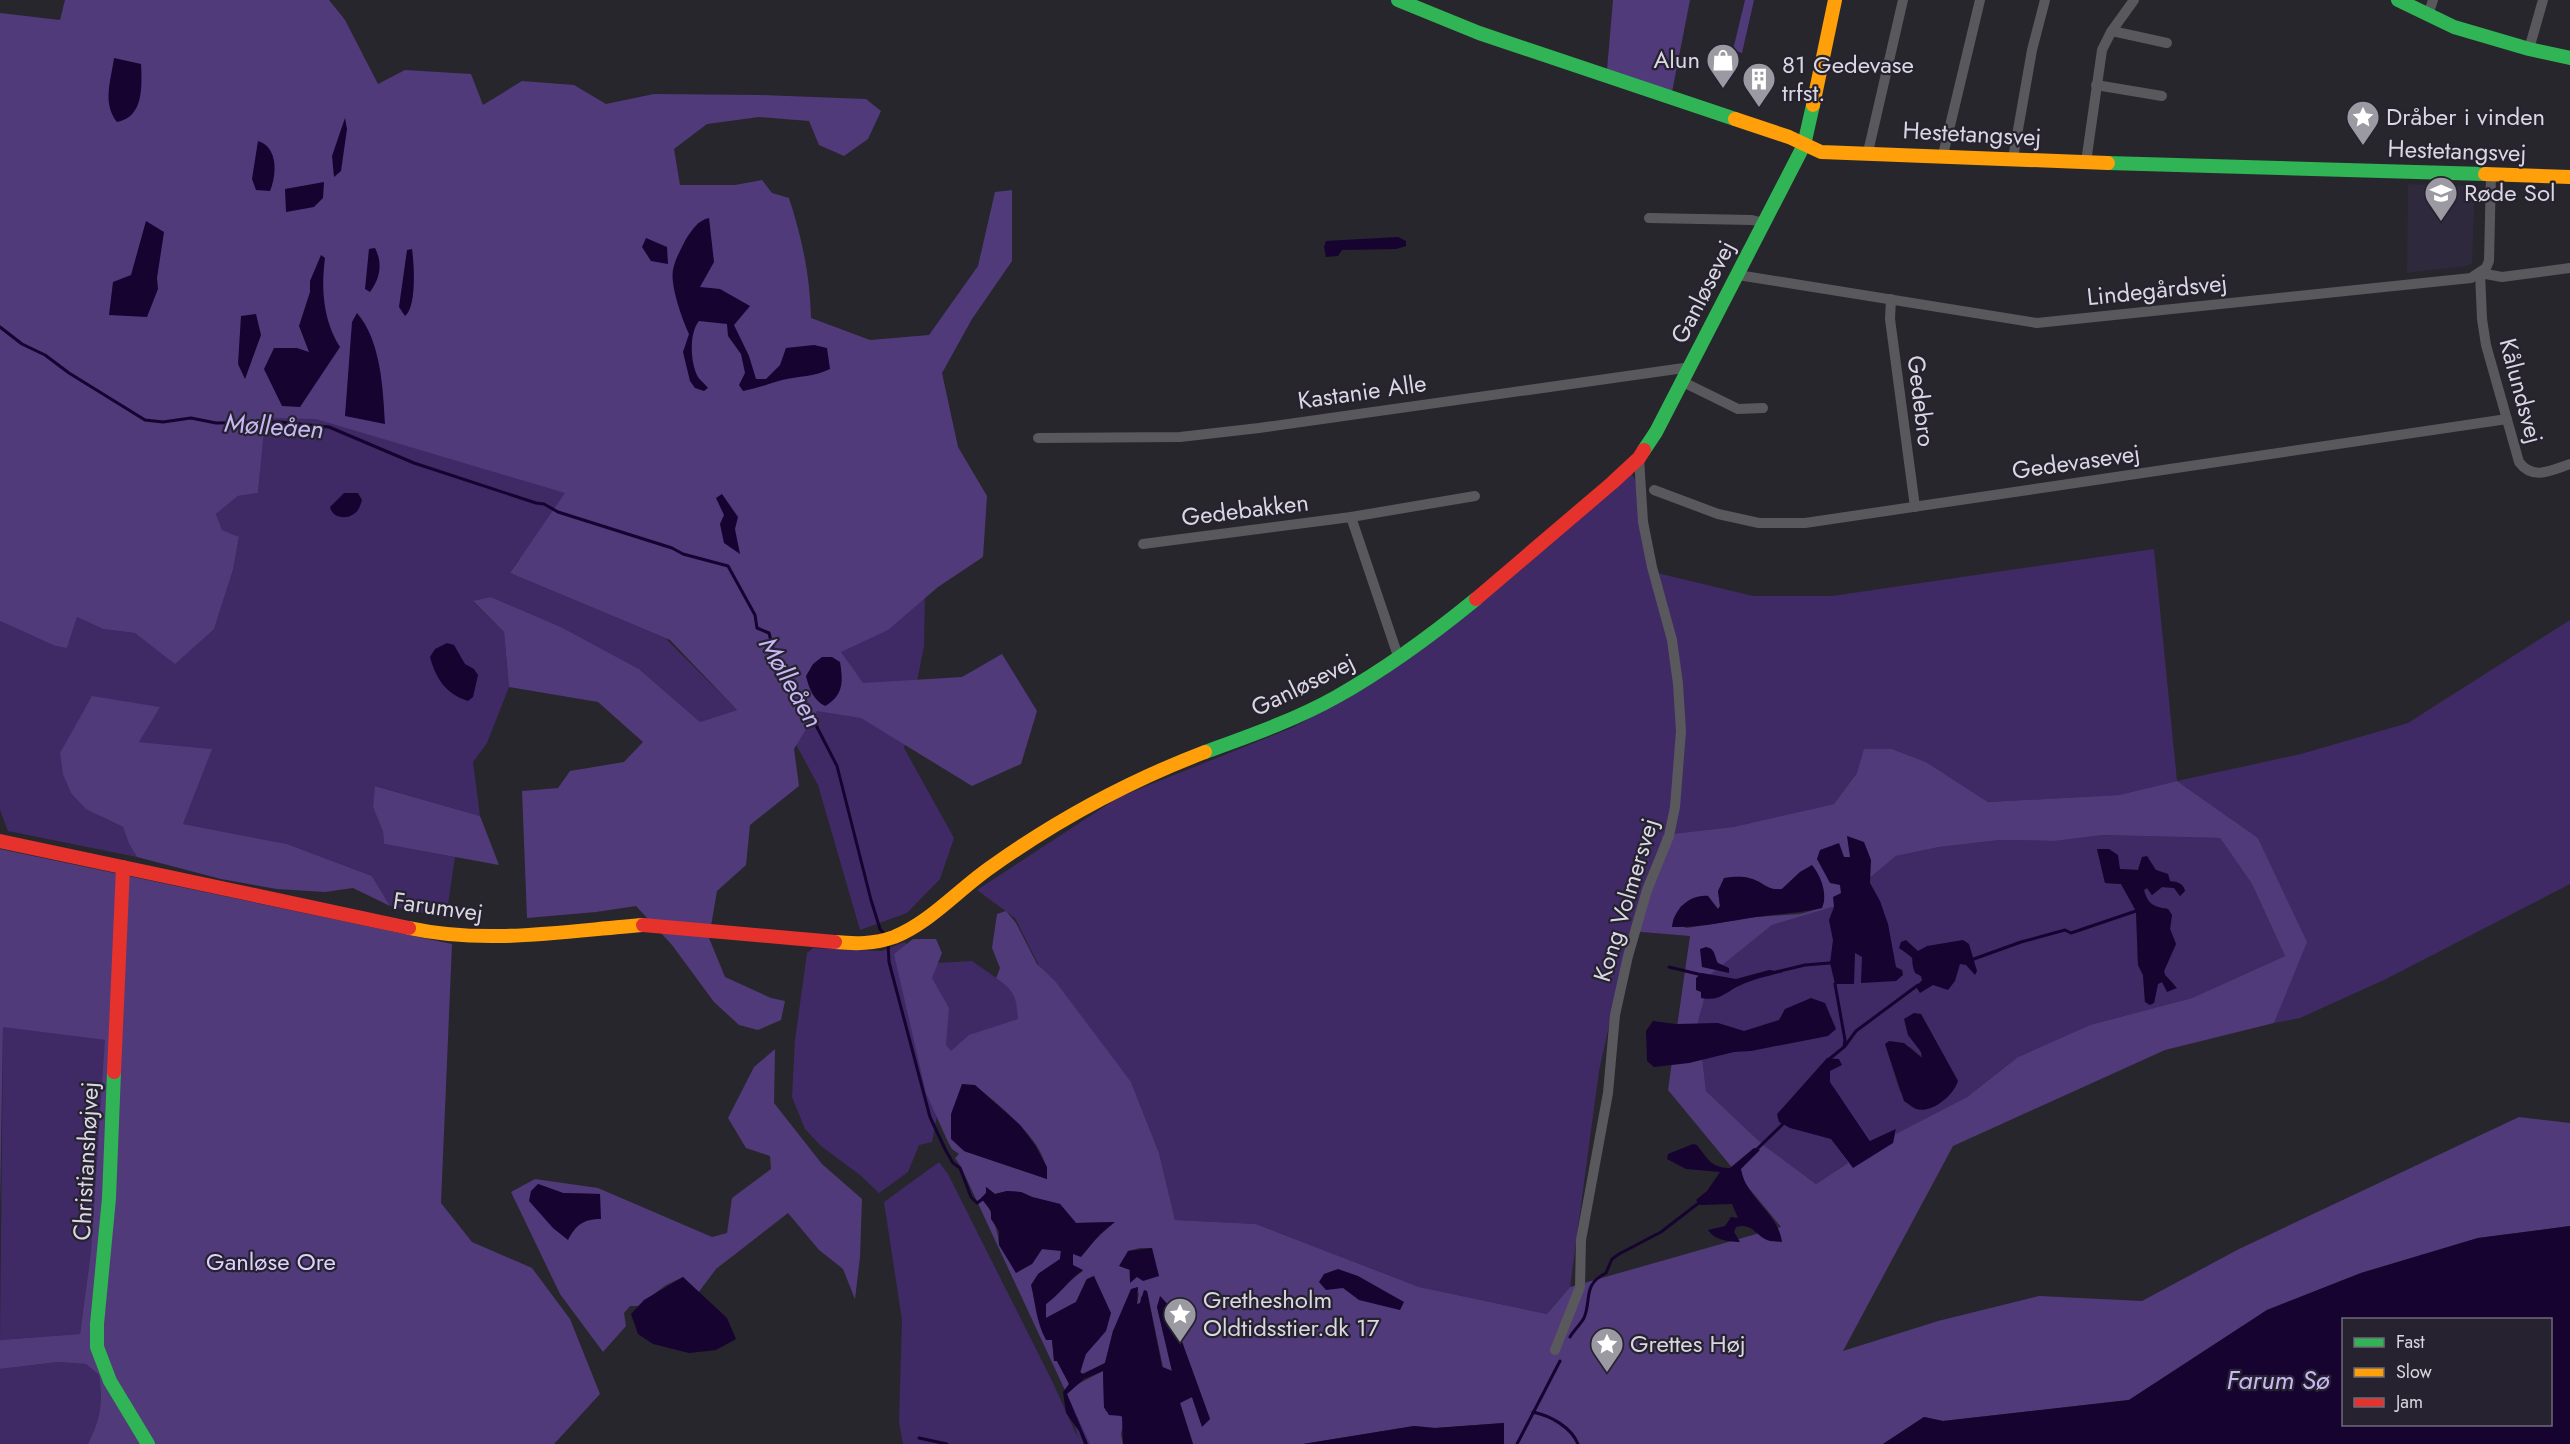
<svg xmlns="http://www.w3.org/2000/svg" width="2570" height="1444" viewBox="0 0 2570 1444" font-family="Jost,sans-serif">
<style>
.built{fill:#2e293c}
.green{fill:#3f2a65;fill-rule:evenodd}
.forest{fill:#503a7a;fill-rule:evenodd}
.water{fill:#160330;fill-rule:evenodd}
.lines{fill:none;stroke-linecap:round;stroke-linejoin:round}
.stream{stroke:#160330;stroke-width:3}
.street{stroke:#59585c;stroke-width:10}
.fast{stroke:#30b455;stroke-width:14}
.slow{stroke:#ff9f0a;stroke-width:14}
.jam{stroke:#e5322d;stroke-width:14}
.labels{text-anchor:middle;stroke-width:4.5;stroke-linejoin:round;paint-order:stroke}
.poi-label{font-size:24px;fill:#d9d7e0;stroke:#262230;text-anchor:start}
.street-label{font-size:24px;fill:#d9d7e0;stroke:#262230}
.park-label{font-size:24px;fill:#ddd2fd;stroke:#262230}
.water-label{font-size:26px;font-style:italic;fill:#c8b7f5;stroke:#262230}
</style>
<rect width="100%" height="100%" fill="#27262c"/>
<polygon class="built" points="2408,184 2475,186 2472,263 2466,266 2407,273"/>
<g class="green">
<polygon points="0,116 925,590 924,646 904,748 954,838 940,879 907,913 860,930 818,785 786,726 740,676 530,562 519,559 510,573 665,638 737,710 700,722 639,669 561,627 491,597 473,602 504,632 509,687 487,743 473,762 480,816 376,786 373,807 383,832 384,844 455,857 446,918 390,906 372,876 287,844 183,824 211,749 139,742 159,707 92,697 102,817 123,827 129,844 137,857 8,831 0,810 0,621 55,646 67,648 77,617 103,629 135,633 214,629 233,570 239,538 222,530 216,514 238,496 258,493 260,472"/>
<polygon points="1631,473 1636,481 1657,573 1753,596 1832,596 2154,549 2177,781 2301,754 2408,723 2570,620 2570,884 2386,979 2300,1018 2274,1023 2306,941 2258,838 2177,781 2119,795 1988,802 1926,762 1892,749 1857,773 1834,804 1733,827 1663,835 1630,931 1599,1071 1570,1287 1547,1314 1419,1287 1256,1224 1175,1220 1159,1153 1131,1082 1044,976 1015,918 977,890 1119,797 1294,727 1386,675"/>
<path d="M2103,835L2220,838L2252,884L2285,956L2192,998L2090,1025L2018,1057L1967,1097L1895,1135L1896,1129L1870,1141L1830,1082V1071L1839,1059L1782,1125L1831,1139L1848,1163L1816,1184L1762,1144L1706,1091L1698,1022L1711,973L1772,925L1836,906L1896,856L1939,847L2000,840L2055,841ZM2097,849L2119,869L2138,870L2142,857L2156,870L2168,874L2170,881L2183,886L2185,891L2180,896L2174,888L2162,887L2152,895L2147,888L2144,890C2148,905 2154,906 2168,909L2172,915L2170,929L2176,944L2164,971L2165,975L2174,984L2165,986L2162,982L2158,984L2154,1003L2145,1002L2143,975L2138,965L2136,911L2121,884L2105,883ZM1921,1014L1958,1081L1900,1092L1885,1044L1910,1047L1923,1058C1919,1043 1906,1038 1905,1019Z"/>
<polygon points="905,942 918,964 972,961 1067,1027 937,1116 932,1142 919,1145 908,1172 879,1193 860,1175 821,1146 805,1129 792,1097 795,1040 807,953 813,948 882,951"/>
<polygon points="3,1026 106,1040 91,1251 80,1334 0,1340"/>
<polygon points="939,1162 948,1174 1053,1383 1078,1438 1067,1394 1123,1444 903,1444 899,1422 902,1320 884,1202"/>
<path d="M58,1362L86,1364L99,1375C103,1404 101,1417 88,1444H0V1369Z"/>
</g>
<g class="forest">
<path d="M65,0H329L345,20L378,84L405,70L471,74L483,105L522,81L574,85L606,104L654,94L760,95L866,99L881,111L868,139L844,156L819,145L809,121L759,117L707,124L674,149L680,185H735L762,180L772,193L789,198C802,238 810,275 811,318L870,340L929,335L978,266L995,192L1012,190V261L972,319L942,373L958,447L987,496L983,557L938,587L888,630L841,652L863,683L962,677L1002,654L1037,711L1021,764L972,786L861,718L817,711L794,749L799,786L750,825L746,865L717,891L709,938L725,977L771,998L785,1001L781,1020L758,1030L739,1025L714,1002L672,945L636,906L596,912L527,918L522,791L558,788L570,771L624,762L643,742L598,702L509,687L504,632L473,601L491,597L561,627L639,669L700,722L737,710L670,640L510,573L565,493L316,419L265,418L258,493L238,496L216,514L222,530L239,537L233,570L214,629L175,664L135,633L103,629L77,617L67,648L55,646L0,621V13L60,20Z"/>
<polygon points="1613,0 1690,0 1672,92 1607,70"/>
<polygon points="1745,0 1754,0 1742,53 1733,50"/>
<polygon points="92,696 160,707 139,742 212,749 183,824 287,844 372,876 390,906 353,888 325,892 277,889 221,879 137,857 129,844 123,827 86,809 71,793 63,774 60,753"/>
<path d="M1864,749H1892L1926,762L1988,802L2119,795L2177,781L2258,838L2307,942L2274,1023L2165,1050L1953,1146L1843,1351L1938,1321L2039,1296L2142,1301L2239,1249L2519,1117L2570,1123V1226L2478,1238L2361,1273L2267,1310L2129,1400L1943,1421L1924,1417L1883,1444H1504L1503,1423L1435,1428L1414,1426L1303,1444H1193L1180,1403L1192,1397L1202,1426L1210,1419L1169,1306L1161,1297L1157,1307L1172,1371L1163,1367L1147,1291L1141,1297L1140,1304L1137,1305L1139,1292L1113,1331L1105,1363L1080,1375L1085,1354L1100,1338L1094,1276L1086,1280L1076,1302L1046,1318V1304C1060,1294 1069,1280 1083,1271L1073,1265L1072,1254L1092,1243L1114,1222L1076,1223L1060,1204L1032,1197L1021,1192L1007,1191L995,1194L986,1187C985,1208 998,1223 999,1245L1032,1264L1042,1249L1061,1250L1060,1259L1038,1274L1036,1305L1052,1339L1054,1361H1057L1064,1374L1078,1384L1103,1371L1104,1407L1106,1411L1118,1414L1124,1419L1121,1434L1123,1444H1090L961,1167L955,1158L959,1154L952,1149L948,1142L926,1093L894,954L913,939H936L942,953L932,978L949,1008L946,1045L951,1051L969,1035L1018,1019C1016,997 1016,992 996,978L1000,968L992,948L997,914L1006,911L1016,923L1037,964L1055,981L1131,1082L1159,1153L1175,1220L1256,1224L1419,1287L1547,1314L1570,1287L1781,1227L1668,1090L1690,936L1630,931L1663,835L1733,827L1834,804L1857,773ZM2103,835L2220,838L2252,884L2285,956L2192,998L2090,1025L2018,1057L1967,1097L1896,1134V1129L1871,1141L1830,1082V1071L1842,1065L1839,1059L1827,1058L1777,1114L1782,1125L1831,1139L1848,1163L1816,1184L1762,1144L1706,1091L1698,1022L1711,974L1772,925L1836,906L1896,856L1939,847L2000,840L2055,841ZM1812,866L1824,901L1821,908L1800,914L1756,917L1686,928L1673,920L1681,906L1708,896L1717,910L1720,906L1718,891L1758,881L1767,889H1782L1800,872ZM975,1085C1000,1107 1049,1142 1047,1179L964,1151ZM1140,1248H1152L1130,1282L1128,1251Z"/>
<polygon points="375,786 480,816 499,865 384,844 383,832 373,807"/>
<path d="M0,849L452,944L441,1203L472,1242L532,1268L570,1319L600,1394L554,1444H88C101,1417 103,1404 99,1375L86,1364L58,1362L0,1369V1340L80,1334L91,1251L105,1040L3,1027L0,1205Z"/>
<path d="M775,1049L774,1103L822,1164L862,1199L860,1257L855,1299L843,1269L819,1250L788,1213L716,1269L698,1293L683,1277L666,1285L638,1306H630L624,1313L626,1326L603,1352L560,1294L511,1192L535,1179L598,1188L712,1237L727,1233L732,1198L771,1169L770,1156L746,1148L728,1118L754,1067ZM538,1184L563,1193L600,1194L589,1219L576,1226Z"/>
</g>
<g class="water">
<path d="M114,58L141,64C142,86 144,117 117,122C102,103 111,81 114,58Z"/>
<polygon points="345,118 347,129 341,171 334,177 332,156"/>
<path d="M258,141C278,147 277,174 270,191L256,190L252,179Z"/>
<polygon points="324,182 323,198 314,207 286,212 285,189"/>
<path d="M709,218L714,262L700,287L720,289L750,306L734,325L749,356L756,379H766L780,365L786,348L814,345L827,348L830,369C814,377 799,376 782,380C769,384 757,388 743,391L739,385L745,373L741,354L728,336L727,324L699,321C689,333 690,362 698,377C700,380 705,384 708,388L704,391L695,388L690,381L683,352L689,334C682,319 670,285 673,270C675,259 681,249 686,239C693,229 697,221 709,218Z"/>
<polygon points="146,221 164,232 157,278 158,289 147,317 109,315 113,282 131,275"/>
<polygon points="1398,237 1406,241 1406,246 1396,249 1342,250 1338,256 1326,257 1324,247 1326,241"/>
<polygon points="646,238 667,247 668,264 651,261 642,247"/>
<path d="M375,248C383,264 380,278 370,292L365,289L369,249Z"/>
<path d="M412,249C414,264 417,306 405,316L399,307L407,250Z"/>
<path d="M321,255L325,258C321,289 323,320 340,347L300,407L282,406L264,369L274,348H297L309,352L299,326L310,292V281Z"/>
<path d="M357,313C381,341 383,388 385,424L345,416L352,322Z"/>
<polygon points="256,314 261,335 245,379 238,364 241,316"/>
<path d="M344,493H358L362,500C361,503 360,507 358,510C351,520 333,520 330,507Z"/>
<polygon points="722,494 738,517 735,529 740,554 724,543 720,524 724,515 716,498"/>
<path d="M447,643L454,645L465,664L474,669L478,675L473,697L468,701C446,694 436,679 430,657L435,649Z"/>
<path d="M822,657H832L840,662C843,681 844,695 825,706C813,700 809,688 806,676L813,664Z"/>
<polygon points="1847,836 1864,842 1871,860 1870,883 1880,901 1888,924 1896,967 1902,970 1903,975 1896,981 1861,983 1862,957 1855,953 1854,984 1835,984 1830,963 1833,940 1829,920 1834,907 1833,897 1841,893 1840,885 1830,883 1817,859 1820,850 1839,843 1844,857 1850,857"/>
<path d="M2097,849H2109L2118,855L2120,869L2138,870L2142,857L2147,856L2156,870L2168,874L2170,881C2178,882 2183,883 2185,891L2180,896L2174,888L2162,887L2152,895L2147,888L2144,890C2148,905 2154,907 2168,909L2172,915L2170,929L2176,944L2164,971L2165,975L2177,988L2167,992L2162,982L2158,984L2154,1003L2150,1005L2145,1002L2143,975L2138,965L2136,911L2121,884L2105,883Z"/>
<path d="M1812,865C1821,876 1828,894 1822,908C1799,913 1779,914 1756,917C1728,921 1700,928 1672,927C1674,909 1690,894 1708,896L1718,909L1720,906L1718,891L1724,878C1732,877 1741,876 1749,878C1763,881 1767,891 1782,889L1800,872Z"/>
<path d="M1906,940L1918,951L1927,946L1963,940L1969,944L1977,971L1975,975L1966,965L1960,964L1955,981L1948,990L1933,985L1920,993L1916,987L1922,980L1921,976L1915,973C1908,953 1920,963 1899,948L1901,942Z"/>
<path d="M1706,947C1716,949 1714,956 1718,963L1729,968V973L1702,967L1700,949Z"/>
<path d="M1769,970L1783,972C1769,976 1754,979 1741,985C1726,991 1721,1002 1701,998V992L1696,990V978L1702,973L1736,979Z"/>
<polygon points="1811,998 1825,1003 1836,1029 1828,1036 1751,1051 1734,1052 1689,1063 1654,1067 1647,1061 1646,1031 1653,1021 1676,1024 1718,1023 1744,1031 1779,1020 1785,1009"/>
<path d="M1914,1013L1921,1014L1958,1081C1954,1095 1932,1114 1916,1109C1912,1107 1907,1103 1904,1101L1885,1044L1889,1041L1904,1043L1922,1058L1921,1052L1908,1035L1904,1019Z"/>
<polygon points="1827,1058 1839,1059 1842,1065 1830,1071 1830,1082 1870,1141 1896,1129 1893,1143 1853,1168 1831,1139 1790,1128 1779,1122 1777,1114"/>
<polygon points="962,1084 975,1085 1020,1125 1035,1145 1047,1167 1047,1179 964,1151 951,1139 951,1114"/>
<path d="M1693,1144L1697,1145C1707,1158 1711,1168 1730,1168L1754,1148L1760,1150L1741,1169C1746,1199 1778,1212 1782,1242C1778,1241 1771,1242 1767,1240C1756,1235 1751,1222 1736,1227L1734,1232L1740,1242C1727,1241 1716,1241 1708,1230L1725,1226L1731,1217L1738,1218L1732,1204L1700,1205L1696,1200L1707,1191L1720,1172L1686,1169L1667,1159L1668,1154Z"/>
<path d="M538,1184L563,1193L600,1194L601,1219C583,1219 576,1225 568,1240L553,1228L529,1201L531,1191Z"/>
<path d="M986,1187L995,1194L1007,1191L1021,1192L1032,1197L1060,1204L1076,1223L1115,1222L1100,1234L1081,1257L1073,1254V1265L1083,1270C1069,1279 1060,1294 1046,1304V1318L1076,1302L1087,1279L1094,1276L1111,1313L1106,1331L1086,1354L1080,1372L1083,1374L1105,1363L1113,1331L1131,1289L1138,1287L1137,1304L1140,1303L1144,1290L1147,1291L1162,1367L1172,1371L1157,1307L1160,1296L1169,1306L1210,1419L1202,1427L1192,1397L1180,1403L1193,1444H1123L1122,1416L1109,1415L1104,1407L1103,1371L1084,1379L1067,1394L1088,1444H1084L1079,1431L1066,1413L1063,1392L1069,1384L1057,1361H1054L1052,1340H1046C1036,1321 1036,1306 1031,1285L1038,1274L1060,1259L1061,1251L1042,1249L1032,1264L1016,1273L999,1245V1231L991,1219V1211L981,1198L986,1193Z"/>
<path d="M2570,1226V1444H1883L1924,1417L1943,1421L2129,1400L2267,1310L2361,1273L2478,1238ZM2344,1320H2550V1424H2344Z"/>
<polygon points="1152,1248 1159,1276 1143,1281 1137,1277 1130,1283 1130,1270 1119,1266 1128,1251"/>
<polygon points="1338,1269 1358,1276 1404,1302 1400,1310 1359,1300 1343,1288 1326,1290 1319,1282 1324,1274"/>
<polygon points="683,1277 727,1318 736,1339 716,1350 689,1353 653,1344 638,1334 631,1314 644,1300"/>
<polygon points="1504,1423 1504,1444 1303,1444 1414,1426 1435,1428"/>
</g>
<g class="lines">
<g class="stream">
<polyline points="0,327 22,344 45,355 69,373 145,420 163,422 191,418 216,423 279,422 329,427 414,463 536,503 544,504 558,512 672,548 683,554 728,566 755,615 757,628 769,633 776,660 802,698 837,766 871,900 880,929 885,935"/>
<polyline points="888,944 889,962 930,1117 946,1151 953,1163 960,1168 971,1197 977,1203 984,1198"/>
<polyline points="1971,960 2021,942 2065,930 2071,933 2136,911"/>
<polyline points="1669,967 1702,975"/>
<polyline points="1776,972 1805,965 1830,963"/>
<polyline points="1845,1046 1856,1031 1918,985"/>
<polyline points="1828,1060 1844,1047 1845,1040 1835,984"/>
<polyline points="1755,1151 1783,1124"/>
<path d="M1570,1337C1574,1330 1580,1325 1584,1318C1592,1299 1582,1285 1606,1273L1612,1259L1619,1254L1661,1232L1700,1202"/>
<path d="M1533,1412C1551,1416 1571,1427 1578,1444"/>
<polyline points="919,1438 947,1444"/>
<polyline points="1517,1444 1560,1361"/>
</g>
<g class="street">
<polyline points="2428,15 2433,0"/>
<polyline points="2112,31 2167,43"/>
<polyline points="2529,49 2543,0"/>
<polyline points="2096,85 2162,96"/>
<polyline points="1868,152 1903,0"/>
<polyline points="1943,155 1980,0"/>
<polyline points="2013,158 2032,50 2045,0"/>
<polyline points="2086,162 2102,50 2111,32 2134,0"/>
<polyline points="1649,218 1752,220 1764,223"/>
<path d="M2570,268L2502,277L2480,273L2482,319L2486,345L2519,462C2533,481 2552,470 2570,464"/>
<polyline points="1738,275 2037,323 2471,278 2486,268 2489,261 2491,174"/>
<polyline points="1891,299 1890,319 1915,507"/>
<polyline points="1683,382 1738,409 1763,408"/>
<polyline points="1038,438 1180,437 1259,428 1691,367"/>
<polyline points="1654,490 1718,514 1759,523 1805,523 2507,419"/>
<polyline points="1351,517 1399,659"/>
<polyline points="1143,544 1351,517 1475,496"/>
<polyline points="1555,1350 1580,1287 1581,1240 1608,1093 1615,1015 1628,956 1647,890 1669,836 1675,807 1681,731 1678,684 1672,640 1652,567 1643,522 1639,458"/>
</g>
<g class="fast">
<polyline points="1398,0 1479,33 1735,119"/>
<polyline points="2398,0 2454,27 2529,49 2570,58"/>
<polyline points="2108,163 2485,174"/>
<polyline points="1644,450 1656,432 1804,145 1813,105"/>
<path d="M1205,752C1249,736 1295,720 1336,697C1386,669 1432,635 1476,599"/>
<polyline points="114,1072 109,1198 97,1324 97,1347 110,1381 148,1444"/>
</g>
<g class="slow">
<polyline points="1813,105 1835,0"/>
<polyline points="1735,119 1789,137 1821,152 2108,163"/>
<polyline points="2485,174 2570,177"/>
<path d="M409,928C487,945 565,931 643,925"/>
<path d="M835,942C856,944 874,944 894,937C931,922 959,889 991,867C1057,820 1129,781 1205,752"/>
</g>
<g class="jam">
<polyline points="1476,599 1612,483 1639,458 1644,450"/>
<polyline points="0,841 409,928"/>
<polyline points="643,925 835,942"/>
<polyline points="114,1072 123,867"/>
</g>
</g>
<defs>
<symbol id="shop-pin" viewBox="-11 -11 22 30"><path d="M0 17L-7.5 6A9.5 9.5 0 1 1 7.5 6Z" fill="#9b99a1" stroke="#262230"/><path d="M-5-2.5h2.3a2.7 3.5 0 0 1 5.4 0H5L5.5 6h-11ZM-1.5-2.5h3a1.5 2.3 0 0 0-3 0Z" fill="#fff"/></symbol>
<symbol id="building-pin" viewBox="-11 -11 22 30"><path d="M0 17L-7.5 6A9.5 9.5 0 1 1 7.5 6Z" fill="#9b99a1" stroke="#262230"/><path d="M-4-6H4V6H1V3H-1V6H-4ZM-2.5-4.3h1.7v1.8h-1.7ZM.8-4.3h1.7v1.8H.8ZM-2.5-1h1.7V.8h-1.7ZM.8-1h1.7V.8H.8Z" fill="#fff"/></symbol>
<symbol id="sight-pin" viewBox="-11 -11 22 30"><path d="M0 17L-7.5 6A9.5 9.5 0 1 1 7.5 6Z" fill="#9b99a1" stroke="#262230"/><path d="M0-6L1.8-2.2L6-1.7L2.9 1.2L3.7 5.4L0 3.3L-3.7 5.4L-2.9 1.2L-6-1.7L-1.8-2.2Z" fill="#fff"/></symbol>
<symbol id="school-pin" viewBox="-11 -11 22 30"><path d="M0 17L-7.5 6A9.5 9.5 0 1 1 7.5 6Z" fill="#9b99a1" stroke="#262230"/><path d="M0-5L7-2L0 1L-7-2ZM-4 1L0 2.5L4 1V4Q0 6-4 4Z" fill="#fff"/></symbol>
</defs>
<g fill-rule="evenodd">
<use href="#shop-pin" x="1704" y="41" width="38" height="52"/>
<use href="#building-pin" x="1740" y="60" width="38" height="52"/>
<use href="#sight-pin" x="2344" y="98" width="38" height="52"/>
<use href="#school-pin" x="2422" y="174" width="38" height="52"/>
<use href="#sight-pin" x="1161" y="1295" width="38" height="52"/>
<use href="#sight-pin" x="1588" y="1325" width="38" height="52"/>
</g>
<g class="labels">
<g class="poi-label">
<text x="1700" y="68" text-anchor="end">Alun</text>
<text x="1782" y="73">81 Gedevase<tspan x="1782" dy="28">trfst.</tspan></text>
<text x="2386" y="125">Dråber i vinden</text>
<text x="2464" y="201">Røde Sol</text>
<text x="1203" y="1308">Grethesholm<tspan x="1203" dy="28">Oldtidsstier.dk 17</tspan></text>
<text x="1630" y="1352">Grettes Høj</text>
</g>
<g class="street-label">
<text transform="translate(1972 134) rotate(3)" y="8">Hestetangsvej</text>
<text transform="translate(2457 151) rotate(2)" y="8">Hestetangsvej</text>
<text transform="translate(2157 290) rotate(-6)" y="8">Lindegårdsvej</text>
<text transform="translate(1703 292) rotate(-63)" y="8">Ganløsevej</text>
<text transform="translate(2521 391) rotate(75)" y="8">Kålundsvej</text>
<text transform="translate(1362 392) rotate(-8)" y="8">Kastanie Alle</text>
<text transform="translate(1921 401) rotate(83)" y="8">Gedebro</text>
<text transform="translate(2076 462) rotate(-8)" y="8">Gedevasevej</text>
<text transform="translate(1245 510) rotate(-7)" y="8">Gedebakken</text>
<text transform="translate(1303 685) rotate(-26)" y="8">Ganløsevej</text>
<text transform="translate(1626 900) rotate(-73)" y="8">Kong Volmersvej</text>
<text transform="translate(438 907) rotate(8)" y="8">Farumvej</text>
<text transform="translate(86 1161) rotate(-87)" y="8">Christianshøjvej</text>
</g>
<g class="park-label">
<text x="271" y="1270">Ganløse Ore</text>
</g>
<g class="water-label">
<text transform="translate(274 426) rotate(4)" y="9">Mølleåen</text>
<text transform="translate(791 682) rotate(60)" y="9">Mølleåen</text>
<text x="2278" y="1389">Farum Sø</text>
</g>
</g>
<rect x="2342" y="1318" width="210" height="108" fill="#262230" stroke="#6e6a76" stroke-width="1.5"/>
<rect x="2354" y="1338" width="30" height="9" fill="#30b455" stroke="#6e6a76" stroke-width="1.5"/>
<text x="2396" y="1348" font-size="18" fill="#d9d7e0">Fast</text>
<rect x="2354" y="1368" width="30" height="9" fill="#ff9f0a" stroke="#6e6a76" stroke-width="1.5"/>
<text x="2396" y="1378" font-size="18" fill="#d9d7e0">Slow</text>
<rect x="2354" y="1398" width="30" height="9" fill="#e5322d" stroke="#6e6a76" stroke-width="1.5"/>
<text x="2396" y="1408" font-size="18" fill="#d9d7e0">Jam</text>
</svg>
